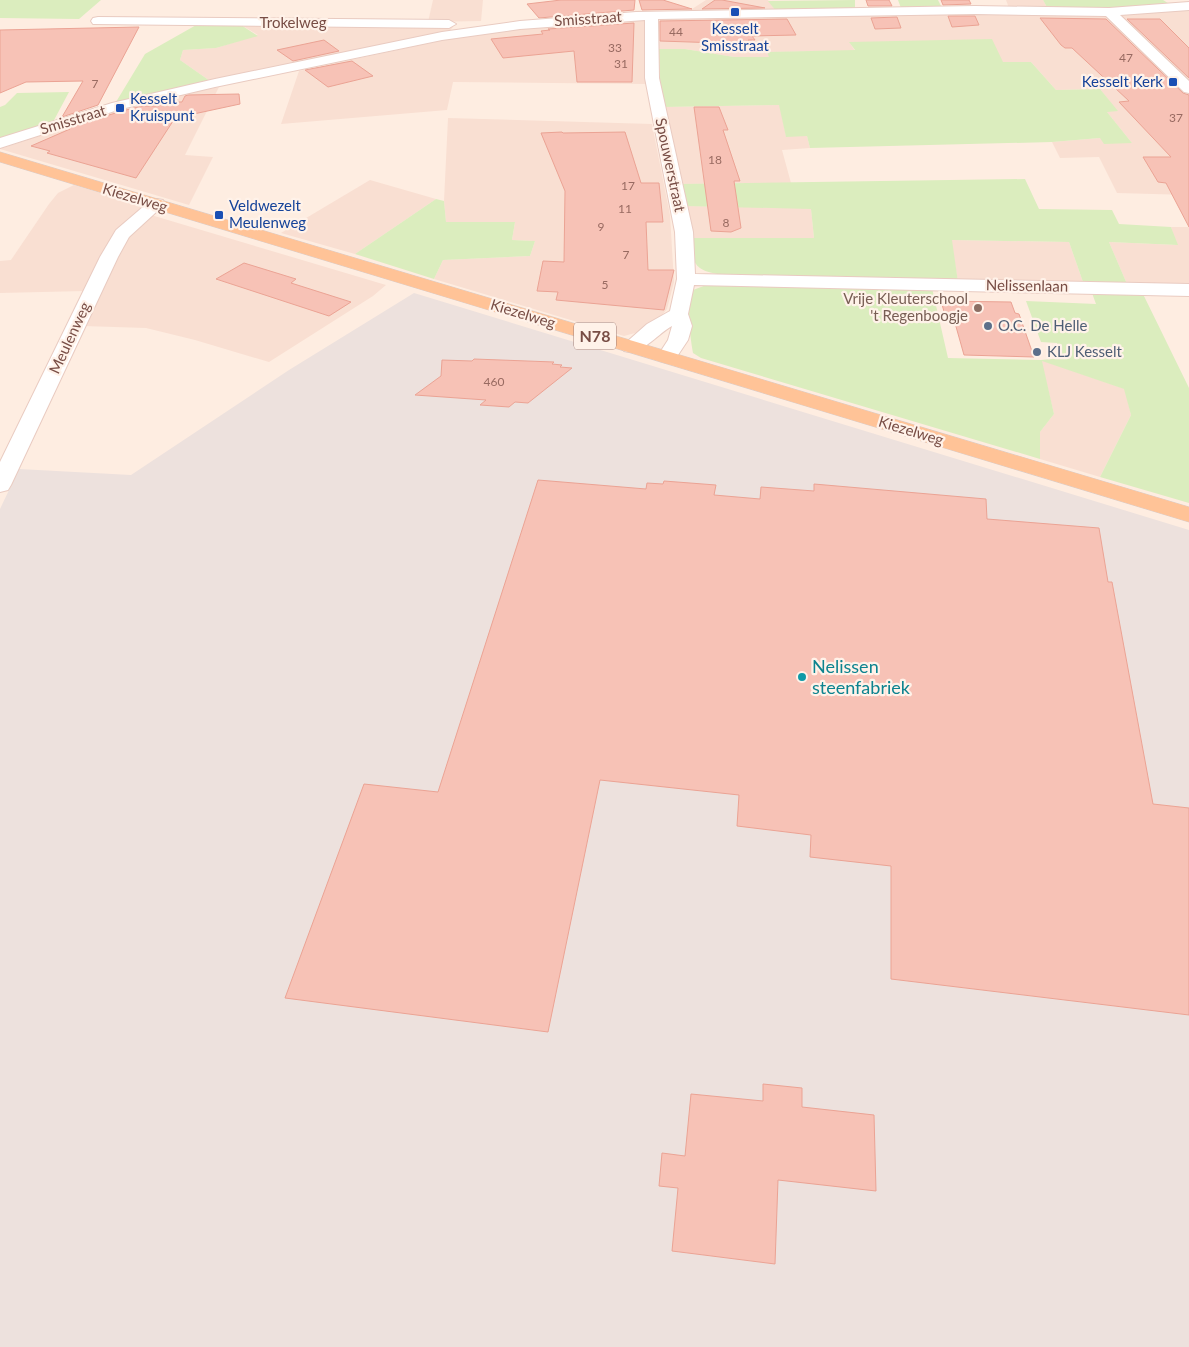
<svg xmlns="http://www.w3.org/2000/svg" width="1189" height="1347" viewBox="0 0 1189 1347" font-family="Lato,sans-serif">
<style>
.residential{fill:#f9dfd2}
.industrial{fill:#ede1dd}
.green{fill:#dbedbe}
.building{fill:#f7c2b6;stroke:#eba394}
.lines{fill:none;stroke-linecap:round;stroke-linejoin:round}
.minor-casing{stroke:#e9cbc1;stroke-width:2}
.primary-casing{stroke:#d9cdcb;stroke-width:1}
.minor{fill:#fff;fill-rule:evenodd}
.primary{fill:#ffc397;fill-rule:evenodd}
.transit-dot{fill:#1a4fb4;stroke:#fff2e9;stroke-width:2}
.education-dot{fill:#8d6e63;stroke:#fff2e9;stroke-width:2}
.service-dot{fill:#5c6f8a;stroke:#fff2e9;stroke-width:2}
.culture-dot{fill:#0f9aa8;stroke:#fff2e9;stroke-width:2}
.labels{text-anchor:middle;stroke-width:4.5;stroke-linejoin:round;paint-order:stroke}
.far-number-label{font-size:12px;fill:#986a61}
.far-street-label{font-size:15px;fill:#784d45;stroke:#fff2e9}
.far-transit-label{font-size:15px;fill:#164399;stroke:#fff2e9;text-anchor:start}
.far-education-label{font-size:15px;fill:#785e54;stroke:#fff2e9;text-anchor:end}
.far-service-label{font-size:15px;fill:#4e5e75;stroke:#fff2e9;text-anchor:start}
.shield{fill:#fff2e9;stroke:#a07e76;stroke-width:1}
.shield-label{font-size:16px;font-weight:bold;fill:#784d45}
.culture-label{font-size:18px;fill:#0d838f;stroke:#fff2e9;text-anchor:start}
</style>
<rect width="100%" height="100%" fill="#feede1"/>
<g class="residential">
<polygon points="433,0 483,0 481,21 428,22"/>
<polygon points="706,0 768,0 776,11 692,11 692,9"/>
<polygon points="1006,0 1043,0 1048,9 1009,8"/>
<polygon points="1189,9 1189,82 1116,14"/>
<polygon points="930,13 1106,15 1189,96 1189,195 1117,193 1099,157 1060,158 1052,142 1100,138 1132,143 1106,111 1117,111 1100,89 1056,90 1031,62 1003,62 850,43 855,51 767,52 770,57 734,57 685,49 659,49 656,34 658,20 661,18"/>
<polygon points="647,19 645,84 453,82 447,110 281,124 299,71 463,36 524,26"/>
<polygon points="241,25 451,26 453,27 448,33 210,81 180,60 183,50 216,48 258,35"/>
<polygon points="219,87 185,155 213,157 189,205 0,149 136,104"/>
<polygon points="780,105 786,136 807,136 810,148 782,150 791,183 680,184 664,107"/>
<polygon points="448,118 652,124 670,215 674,282 667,309 659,319 635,333 624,336 434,279 443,260 530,256 535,241 512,240 515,222 446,222 444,201"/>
<polygon points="370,180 436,199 355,254 281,233"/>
<polygon points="74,185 131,202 142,208 85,291 0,293 0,261 11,260 49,204 58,193"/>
<polygon points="684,206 811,208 814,238 690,238"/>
<polygon points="151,215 386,285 373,296 269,362 195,340 146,328 83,326 125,239"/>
<polygon points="1171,227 1189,227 1189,285 1127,284 1109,242 1177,245"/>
<polygon points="951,240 1069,242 1083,282 958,282"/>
<polygon points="1041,360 1125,389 1131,415 1100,477 1040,459 1040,432 1054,414"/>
</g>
<polygon class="industrial" points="414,293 1189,530 1189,1347 0,1347 0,509 19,469 131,475 289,370"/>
<g class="green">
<polygon points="0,0 101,0 79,19 0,18"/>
<polygon points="855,0 855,9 776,11 768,1"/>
<polygon points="898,0 938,0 942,8 901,8"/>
<polygon points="1043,0 1163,0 1171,5 1101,9 1048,9"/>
<polygon points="198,24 241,25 258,36 216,48 183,50 180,60 210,81 116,102 145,54"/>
<polygon points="992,39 1003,62 1031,62 1056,90 1100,89 1118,111 1107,112 1132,143 1104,144 1100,138 1052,142 810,148 807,136 786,137 779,105 664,107 660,83 659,49 685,49 734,57 769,57 767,52 855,50 849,42"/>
<polygon points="69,92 53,122 0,139 0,107 5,105 17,93"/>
<path d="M1025,179L1039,209L1112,210L1119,224L1171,227L1178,245L1109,242L1127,284L1083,282L1069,242L952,240L958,282L717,274C691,269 694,261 690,238H814L811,209L684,206L680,184Z"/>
<polygon points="436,199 444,201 446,222 515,222 512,240 535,241 530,256 443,260 434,279 355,254"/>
<path d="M709,284L932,288L948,358L1041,360L1062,358L1063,356L1057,343L1041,342L1026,301L1096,304L1092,293L1143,294L1189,388V503L1100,477L1131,415L1124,389L1042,361L1054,414L1040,432V459L701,358L693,353C690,336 686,305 693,290Z"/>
</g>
<g class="building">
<polygon points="561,0 635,0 634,10 539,18 527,4"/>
<polygon points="639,0 663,0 692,9 642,10"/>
<polygon points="715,0 722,0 765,8 702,9"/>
<polygon points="866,0 889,0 892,6 868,6"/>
<polygon points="941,0 969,0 971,4 943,5"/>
<polygon points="948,16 975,16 979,25 952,27"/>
<polygon points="897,17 901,28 875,29 871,18"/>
<polygon points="1040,18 1106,19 1183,93 1189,95 1189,227 1166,183 1158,182 1143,157 1171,157 1119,102 1129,101 1072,48 1065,48 1061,45"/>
<polygon points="787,19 796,35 752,36 755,40 748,40 750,44 660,41 660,21"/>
<polygon points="1127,19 1160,19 1189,48 1189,78"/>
<polygon points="634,23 632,82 577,82 574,51 503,58 491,39 543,34 541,31 550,30 548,29"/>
<polygon points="139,27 98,105 62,117 83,81 26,82 0,93 0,30"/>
<polygon points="324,40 339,51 293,61 277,50"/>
<polygon points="352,61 373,76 328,87 305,70"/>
<polygon points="239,94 240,104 175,118 136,178 47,153 50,151 31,146 70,129 67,128 122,111 142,106 159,106 161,102 182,102 185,96 188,95"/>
<polygon points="694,107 719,107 728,130 723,130 740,181 734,181 741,228 731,232 711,231"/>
<polygon points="562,132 563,133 625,132 641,183 659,183 663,222 646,222 648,270 674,270 664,310 556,300 558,292 537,291 543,261 564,262 565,191 541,133"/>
<polygon points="244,263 296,279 291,283 351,302 329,316 216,279"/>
<polygon points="941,301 1011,302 1015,313 1019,314 1034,357 964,355 955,323 947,322"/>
<polygon points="474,359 554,362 552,364 562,365 560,367 572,368 528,403 515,402 509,407 480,405 486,400 415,395 441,376 442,360 472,361"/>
<polygon points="538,480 646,489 647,483 663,484 664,481 716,485 714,495 760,499 761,487 814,491 814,484 986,499 987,519 1099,528 1108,582 1112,582 1153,804 1189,808 1189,1015 891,979 891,866 810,857 811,835 737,826 739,795 600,780 548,1032 285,998 364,784 438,792"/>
<polygon points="763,1084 802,1088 802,1107 874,1115 876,1191 778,1180 775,1264 672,1251 678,1188 659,1186 662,1153 685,1156 691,1094 763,1101"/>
</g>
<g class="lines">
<defs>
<g id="minor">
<path d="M1189,2V10L1120,15L1189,81V93L1184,92L1106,16L975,14L658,19L659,78L693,232L695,274L1189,284V296L694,285L688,314L692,326L688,340L674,361L667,363L660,361L657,357L668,340L672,326C657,334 642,356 624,351L621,347L647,324L670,311L677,279L675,232L645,78V20L520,29L442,40L215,87L121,109L0,148V138L112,103L215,79L442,32L520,21L636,12L975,6L1109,8Z"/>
<polygon points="98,17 449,20 456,24 449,28 93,24 91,21 93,18"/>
<polygon points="157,199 163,200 165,204 129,237 118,257 11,485 8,490 0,492 0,462 100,257 116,230 151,200"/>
</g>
<polygon id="primary" points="0,152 1189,507 1189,522 0,162"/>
</defs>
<use href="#minor" class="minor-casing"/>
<use href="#primary" class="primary-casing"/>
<use href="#minor" class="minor"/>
<use href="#primary" class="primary"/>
</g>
<g class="transit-dot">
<rect x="730" y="7" width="10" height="10" rx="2.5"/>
<rect x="1168" y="77" width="10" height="10" rx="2.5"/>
<rect x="115" y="103" width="10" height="10" rx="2.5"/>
<rect x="214" y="210" width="10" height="10" rx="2.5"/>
</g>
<circle class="education-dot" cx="978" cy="308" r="5"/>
<g class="service-dot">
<circle cx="988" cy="326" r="5"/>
<circle cx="1037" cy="352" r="5"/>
</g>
<circle class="culture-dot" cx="802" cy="677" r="5"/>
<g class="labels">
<g class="far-number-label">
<text x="676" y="36">44</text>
<text x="615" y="52">33</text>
<text x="1126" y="62">47</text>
<text x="621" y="68">31</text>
<text x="95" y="88">7</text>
<text x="1176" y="122">37</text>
<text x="715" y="164">18</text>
<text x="628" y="190">17</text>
<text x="625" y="213">11</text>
<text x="726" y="227">8</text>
<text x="601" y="231">9</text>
<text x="626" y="259">7</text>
<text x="605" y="289">5</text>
<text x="494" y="386">460</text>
</g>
<g class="far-street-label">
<text transform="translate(588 19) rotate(-4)" y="5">Smisstraat</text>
<text x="293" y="28">Trokelweg</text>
<text transform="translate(73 120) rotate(-17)" y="5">Smisstraat</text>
<text transform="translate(670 165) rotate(78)" y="5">Spouwerstraat</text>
<text transform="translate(135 198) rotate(17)" y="5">Kiezelweg</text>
<text transform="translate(1027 286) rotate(1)" y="5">Nelissenlaan</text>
<text transform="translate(523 314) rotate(17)" y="5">Kiezelweg</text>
<text transform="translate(70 338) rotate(-65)" y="5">Meulenweg</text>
<text transform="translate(911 431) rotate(17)" y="5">Kiezelweg</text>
</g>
<g class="far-transit-label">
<text x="735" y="34" text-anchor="middle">Kesselt<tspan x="735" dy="17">Smisstraat</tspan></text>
<text x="1163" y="87" text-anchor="end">Kesselt Kerk</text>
<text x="130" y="104">Kesselt<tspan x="130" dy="17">Kruispunt</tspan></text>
<text x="229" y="211">Veldwezelt<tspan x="229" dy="17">Meulenweg</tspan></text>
</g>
<g class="far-education-label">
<text x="968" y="304">Vrije Kleuterschool<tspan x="968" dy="17">'t Regenboogje</tspan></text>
</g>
<g class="far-service-label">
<text x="998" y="331">O.C. De Helle</text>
<text x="1047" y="357">KLJ Kesselt</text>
</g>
<rect class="shield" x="574" y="322.5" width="42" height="27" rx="4"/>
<g class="shield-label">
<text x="595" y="342">N78</text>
</g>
<g class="culture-label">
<text x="812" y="673">Nelissen<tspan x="812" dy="21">steenfabriek</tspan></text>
</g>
</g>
</svg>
